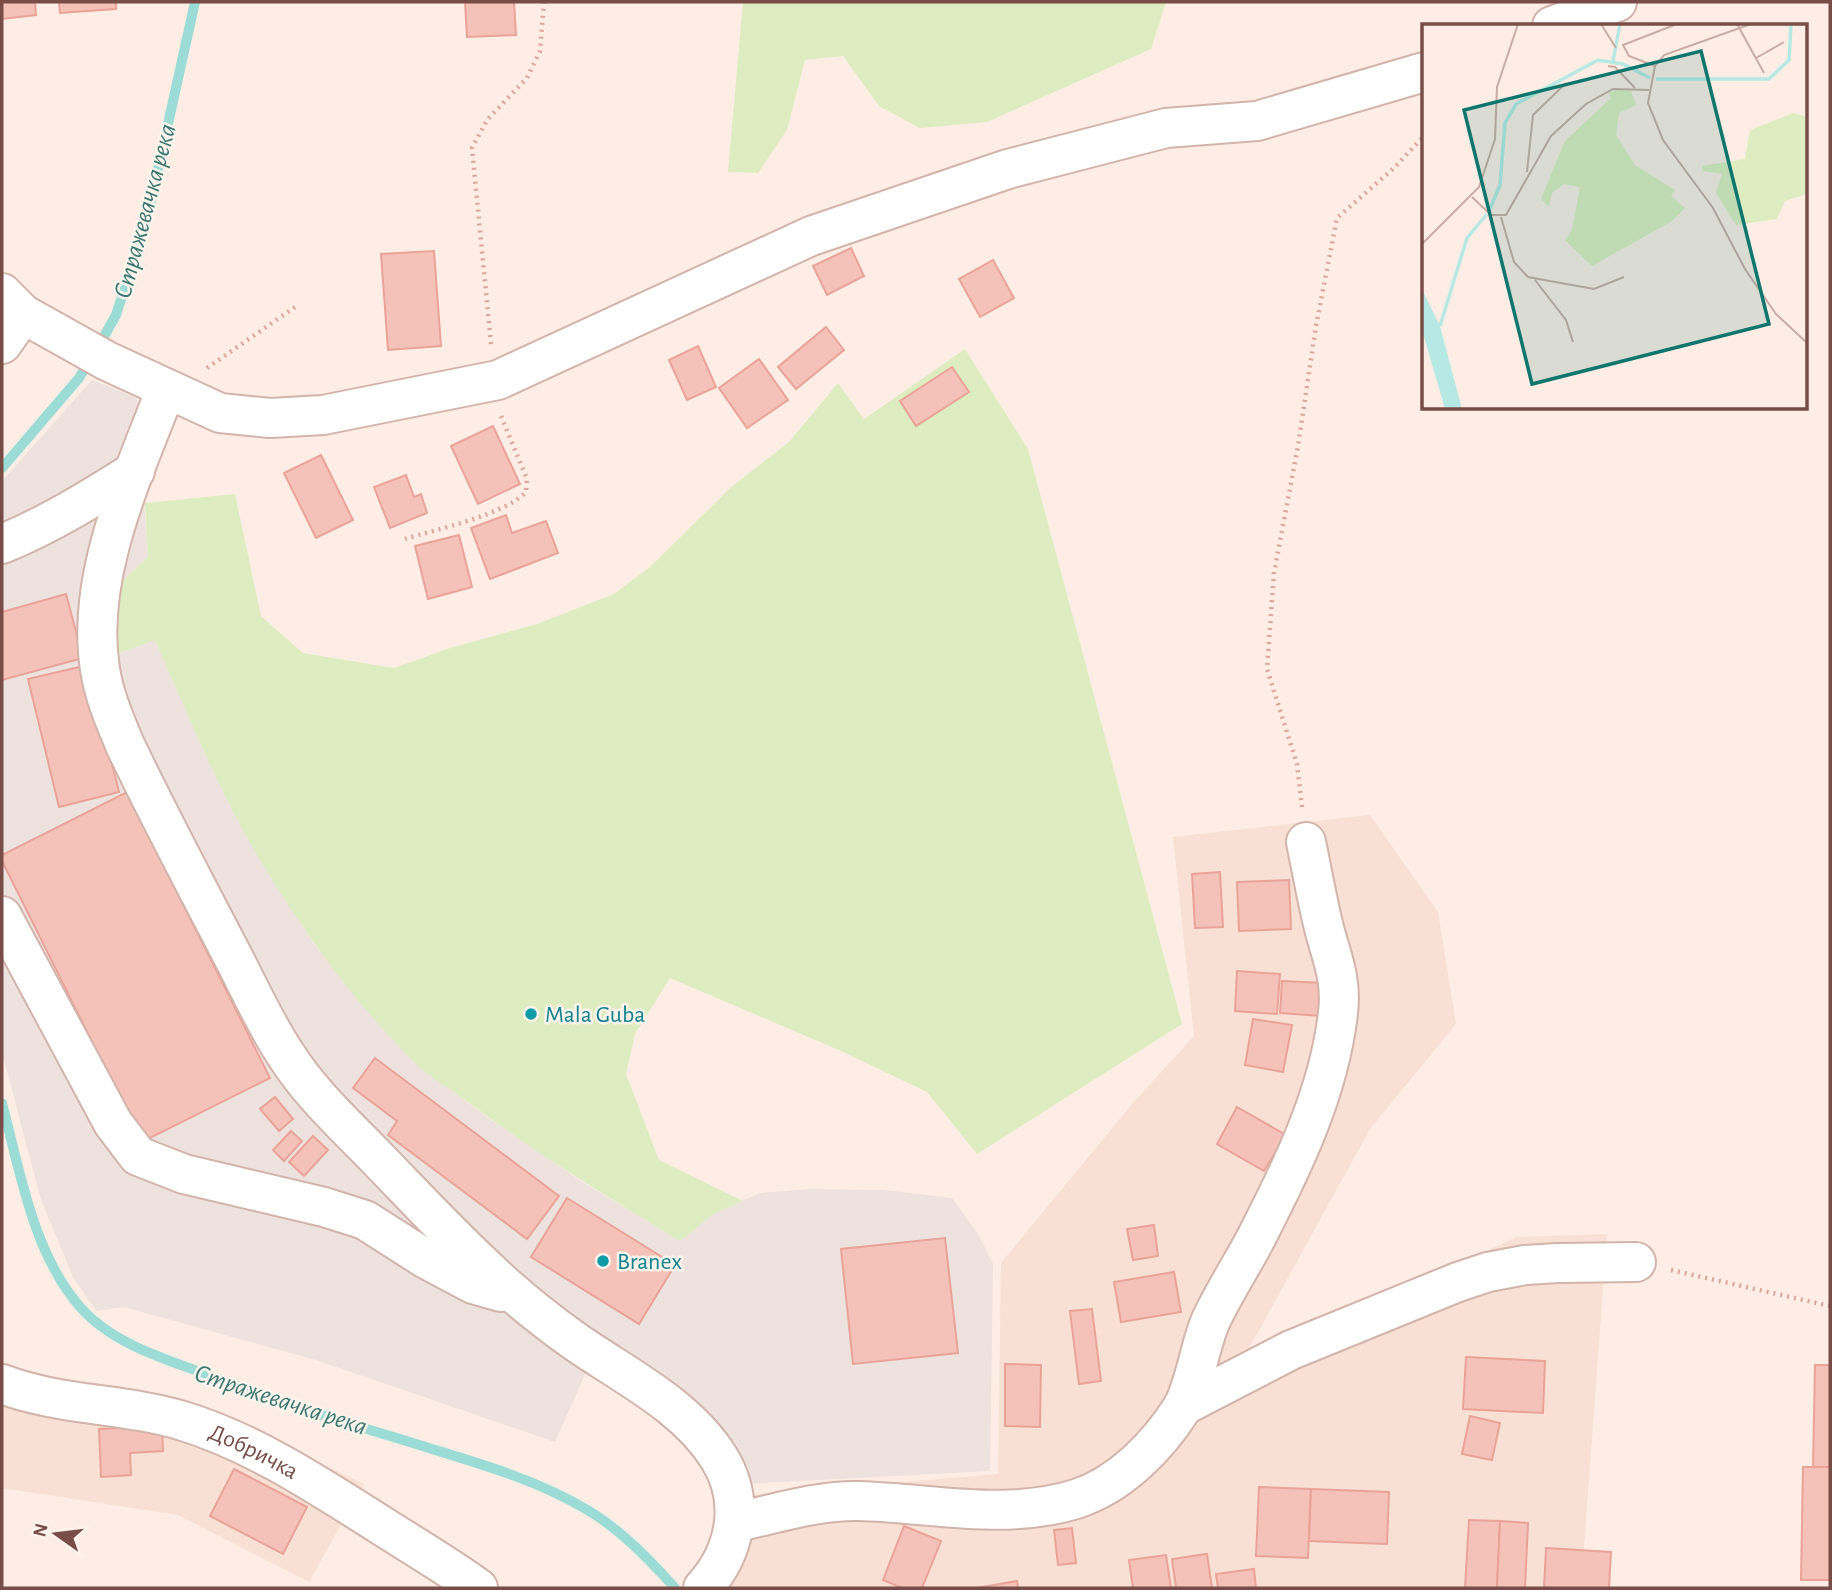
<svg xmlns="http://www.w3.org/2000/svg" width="1832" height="1590" viewBox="0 0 1832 1590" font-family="'Alegreya Sans',sans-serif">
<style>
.residential{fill:#f8e0d4}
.industrial{fill:#ede2de}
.green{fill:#ddedc1}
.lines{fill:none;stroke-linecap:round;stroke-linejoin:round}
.stream{stroke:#9cdcd6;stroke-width:10}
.building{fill:#f5c2b9;stroke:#e9a398;stroke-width:2}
.minor-casing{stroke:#d2b4ab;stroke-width:42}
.path{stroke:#dba59c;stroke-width:4.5;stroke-dasharray:2 5;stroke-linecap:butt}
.minor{stroke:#fff;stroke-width:38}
.culture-dot{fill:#0f9aa8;stroke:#fff3eb;stroke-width:2.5}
.labels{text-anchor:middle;stroke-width:5;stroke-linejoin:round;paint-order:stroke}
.culture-label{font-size:24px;fill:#0d838f;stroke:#fff3eb;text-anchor:start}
.street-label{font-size:24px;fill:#784d47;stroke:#fff3eb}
.water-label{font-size:26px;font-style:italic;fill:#377872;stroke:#fff3eb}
.inset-river{fill:none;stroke:#b6e9e4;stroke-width:3.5}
.inset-road{fill:none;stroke:#c8ada5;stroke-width:2}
.view{fill:#0f766e;fill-opacity:0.15;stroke:#0f766e;stroke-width:3.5}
.inset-edge{fill:none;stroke:#784d47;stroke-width:3.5}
</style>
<rect width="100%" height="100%" fill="#feede4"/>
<g class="residential">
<polygon points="1370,815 1438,912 1456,1024 1370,1129 1236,1372 1516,1237 1607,1234 1581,1588 721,1588 747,1495 998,1474 1001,1263 1132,1104 1194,1036 1173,837"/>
<polygon points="2,1367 236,1423 364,1484 309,1582 178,1515 2,1488"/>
</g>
<polygon class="industrial" points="92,380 137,398 148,557 117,586 118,654 155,639 202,747 257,853 312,941 357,998 411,1059 487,1117 581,1181 680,1241 715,1213 760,1193 811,1189 884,1190 952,1198 978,1234 993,1264 990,1471 743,1484 599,1343 555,1442 316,1360 124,1307 96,1311 73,1277 41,1200 2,1052 2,481"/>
<g class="green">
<polygon points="743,2 1166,2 1151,49 987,122 920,128 879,106 843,56 805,60 787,130 758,173 728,172"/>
<path d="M965,349L1028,449L1182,1024L977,1154L927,1092L841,1051L670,978L635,1034L626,1074L659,1160L743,1201L715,1213L680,1241C608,1197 535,1153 468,1102C449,1088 425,1075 409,1057C350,997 300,927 257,855C217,787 187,712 155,640L117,654V586L148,557L145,503L235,494L261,616L303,653L394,668L453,647L537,624L614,594L650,567L730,488L789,442L838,383L864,419Z"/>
</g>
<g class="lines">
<g class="stream">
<polyline points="98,347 116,315 146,223 195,2"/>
<polyline points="2,468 79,378 90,359"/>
<path d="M2,1103C20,1171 33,1254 81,1308C114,1345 166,1359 211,1376C283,1404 358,1426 432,1449C484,1465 536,1480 584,1508C618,1527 649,1559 675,1588"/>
</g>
</g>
<g class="building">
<polygon points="2,2 35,2 36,15 2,19"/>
<polygon points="59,2 116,2 116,9 60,13"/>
<polygon points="465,2 514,2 516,35 467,37"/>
<polygon points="851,248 864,276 827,295 813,266"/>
<polygon points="434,251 441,346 388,350 381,254"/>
<polygon points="993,260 1014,298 980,317 959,279"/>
<polygon points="826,327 844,350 796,389 778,367"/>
<polygon points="698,346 716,387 687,400 669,360"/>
<polygon points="759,359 788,400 747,428 719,388"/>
<polygon points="952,367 969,392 916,426 900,401"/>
<polygon points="493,426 520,484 478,504 451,446"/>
<polygon points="321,455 353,520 316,538 284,473"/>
<polygon points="406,475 414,497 421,494 427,513 390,528 374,487"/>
<polygon points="506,515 512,533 546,521 558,553 490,579 471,528"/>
<polygon points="459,535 472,587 428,599 415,546"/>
<polygon points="66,594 83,658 2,680 2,612"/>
<polygon points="88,665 119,792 59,807 28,679"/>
<polygon points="127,792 270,1078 142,1142 2,861 2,855"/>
<polygon points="1220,872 1223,927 1195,928 1192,874"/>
<polygon points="1289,880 1291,929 1239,931 1237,882"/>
<polygon points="1237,971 1280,974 1277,1014 1235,1011"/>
<polygon points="1282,981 1323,983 1321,1016 1280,1013"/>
<polygon points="1253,1019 1292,1025 1283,1072 1245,1065"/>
<polygon points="375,1058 559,1196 527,1239 388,1135 397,1121 353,1088"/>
<polygon points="275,1097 293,1119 279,1131 260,1109"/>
<polygon points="1237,1107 1286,1135 1264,1171 1217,1144"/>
<polygon points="291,1131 302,1141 284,1161 273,1150"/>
<polygon points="313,1136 328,1150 304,1176 289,1162"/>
<polygon points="567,1198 675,1265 639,1324 531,1257"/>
<polygon points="1154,1225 1158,1256 1133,1260 1127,1229"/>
<polygon points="945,1238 958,1353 853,1364 841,1249"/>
<polygon points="1174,1272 1181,1312 1121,1322 1114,1282"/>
<polygon points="1092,1309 1101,1381 1079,1384 1070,1311"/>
<polygon points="1466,1357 1545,1361 1543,1413 1463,1409"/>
<polygon points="1005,1364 1041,1365 1040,1427 1005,1426"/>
<polygon points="1815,1365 1830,1365 1830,1467 1813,1467"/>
<polygon points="1470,1416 1500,1423 1492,1460 1462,1454"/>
<polygon points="162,1426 163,1451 130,1453 131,1475 101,1477 99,1429"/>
<polygon points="1803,1467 1830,1467 1830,1580 1801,1580"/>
<polygon points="234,1469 307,1507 283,1554 210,1516"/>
<polygon points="1259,1487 1311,1489 1308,1558 1256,1556"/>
<polygon points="1311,1489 1389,1492 1387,1544 1309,1541"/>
<polygon points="1469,1520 1500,1521 1497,1588 1465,1588"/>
<polygon points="1500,1521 1528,1523 1525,1588 1497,1588"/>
<polygon points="904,1526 941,1541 922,1588 902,1588 883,1580"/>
<polygon points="1072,1528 1076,1563 1058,1565 1054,1530"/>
<polygon points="1546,1548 1611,1552 1609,1588 1544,1588"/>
<polygon points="1207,1554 1212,1588 1176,1588 1172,1559"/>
<polygon points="1166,1555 1171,1588 1133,1588 1129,1560"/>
<polygon points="1254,1569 1256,1588 1218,1588 1216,1574"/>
<polygon points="1017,1581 1018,1588 977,1588"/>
</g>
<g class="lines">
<defs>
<g id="minor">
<polyline points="1552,26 1617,2"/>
<polyline points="2,293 23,314 107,361 220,413 270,418 323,415 498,380 811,236 1008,169 1166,128 1257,121 1424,72"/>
<polyline points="2,344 23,314"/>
<path d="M166,389C134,474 85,575 100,669C104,696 115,721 125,745C158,814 194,882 229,949C248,985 264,1022 286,1055C310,1093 345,1125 376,1157C413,1195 449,1234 488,1270C515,1296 545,1320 576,1342C625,1376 687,1406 719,1458C746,1501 736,1552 703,1588"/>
<path d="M2,544C49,525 92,498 135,471"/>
<polyline points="2,916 113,1123 138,1156 184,1174 324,1207 365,1220 426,1259 473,1284 501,1292"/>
<path id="s1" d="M2,1384C60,1406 124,1403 183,1421C252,1442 316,1484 376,1522C410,1544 445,1564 478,1588"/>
<polyline points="1183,1406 1291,1350 1458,1282 1488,1272 1525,1265 1558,1263 1636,1262"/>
<path d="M736,1522C775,1514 818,1500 859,1501C932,1503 1005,1521 1076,1499C1120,1485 1158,1446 1182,1408C1195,1386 1200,1344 1211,1320C1224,1292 1242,1265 1256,1238C1292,1168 1329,1093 1338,1013C1342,979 1332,959 1324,928C1317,900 1312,871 1306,842"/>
</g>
</defs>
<use href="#minor" class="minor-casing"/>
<g class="path">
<polyline points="491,344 472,148 487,120 527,78 540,51 544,2"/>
<polyline points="207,368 298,305"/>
<path d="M405,539C437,529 504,515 526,492L527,479L501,416"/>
<polyline points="1302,807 1297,764 1267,669 1274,573 1298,446 1316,326 1337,218 1394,168 1424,136"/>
<polyline points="1671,1270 1830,1306"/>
</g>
<use href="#minor" class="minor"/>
</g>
<g class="culture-dot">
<circle cx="531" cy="1014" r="7"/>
<circle cx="603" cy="1261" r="7"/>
</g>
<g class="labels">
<g class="culture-label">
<text x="545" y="1022">Mala Guba</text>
<text x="617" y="1269">Branex</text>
</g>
<g class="street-label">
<text dy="8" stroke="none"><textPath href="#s1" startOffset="262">Добричка</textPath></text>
</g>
<g class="water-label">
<text transform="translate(144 211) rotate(-75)" y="9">Стражевачка река</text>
<text transform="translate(281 1399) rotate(18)" y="9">Стражевачка река</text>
</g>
</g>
<g transform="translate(1422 24)">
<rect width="385" height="385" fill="#feede4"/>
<path d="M196,66L209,67L214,81L197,89L194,111L213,141L253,166L249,172L263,184L250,197L170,242L143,216L150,206L158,163L142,160L130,169L127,183L119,175L143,117L189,74L186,69ZM371,89L385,93V170L363,177L355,195L314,201L294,169L300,150L281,147L280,142L323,135L328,106Z" fill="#ddedc1"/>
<path d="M0,265L18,302L40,385H23L0,306Z" fill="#b6e9e4"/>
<path class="inset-river" d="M191,37L198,0M234,55H347L367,36L369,0M68,185L78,161L83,99L94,80L176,36L201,40L228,54M18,302L45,214L65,190"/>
<path class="inset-road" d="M179,0L194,24M315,0L342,49M329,0L242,31L233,42L226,79L241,116L291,184L323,245L354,290L385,319M334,34L362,18M186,42L193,43L213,64M233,42L207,32L201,21L255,0M105,148L111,91L144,59M50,173L69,191H84L129,112L164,80L191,65L227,66M79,193L92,238L106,253L172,265L202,253M0,220L57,163L73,115L75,63L96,0M113,256L144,296L151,318"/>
<path class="view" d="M279,27L347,300L110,360L42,86Z"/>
<rect width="385" height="385" class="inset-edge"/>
</g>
<rect width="1832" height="1590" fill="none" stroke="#784d47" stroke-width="7"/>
<g transform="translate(56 1534) rotate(284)" stroke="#fff3eb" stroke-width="5" paint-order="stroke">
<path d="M0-5L12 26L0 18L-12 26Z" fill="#784d47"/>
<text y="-10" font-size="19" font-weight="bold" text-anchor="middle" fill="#784d47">N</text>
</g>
</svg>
